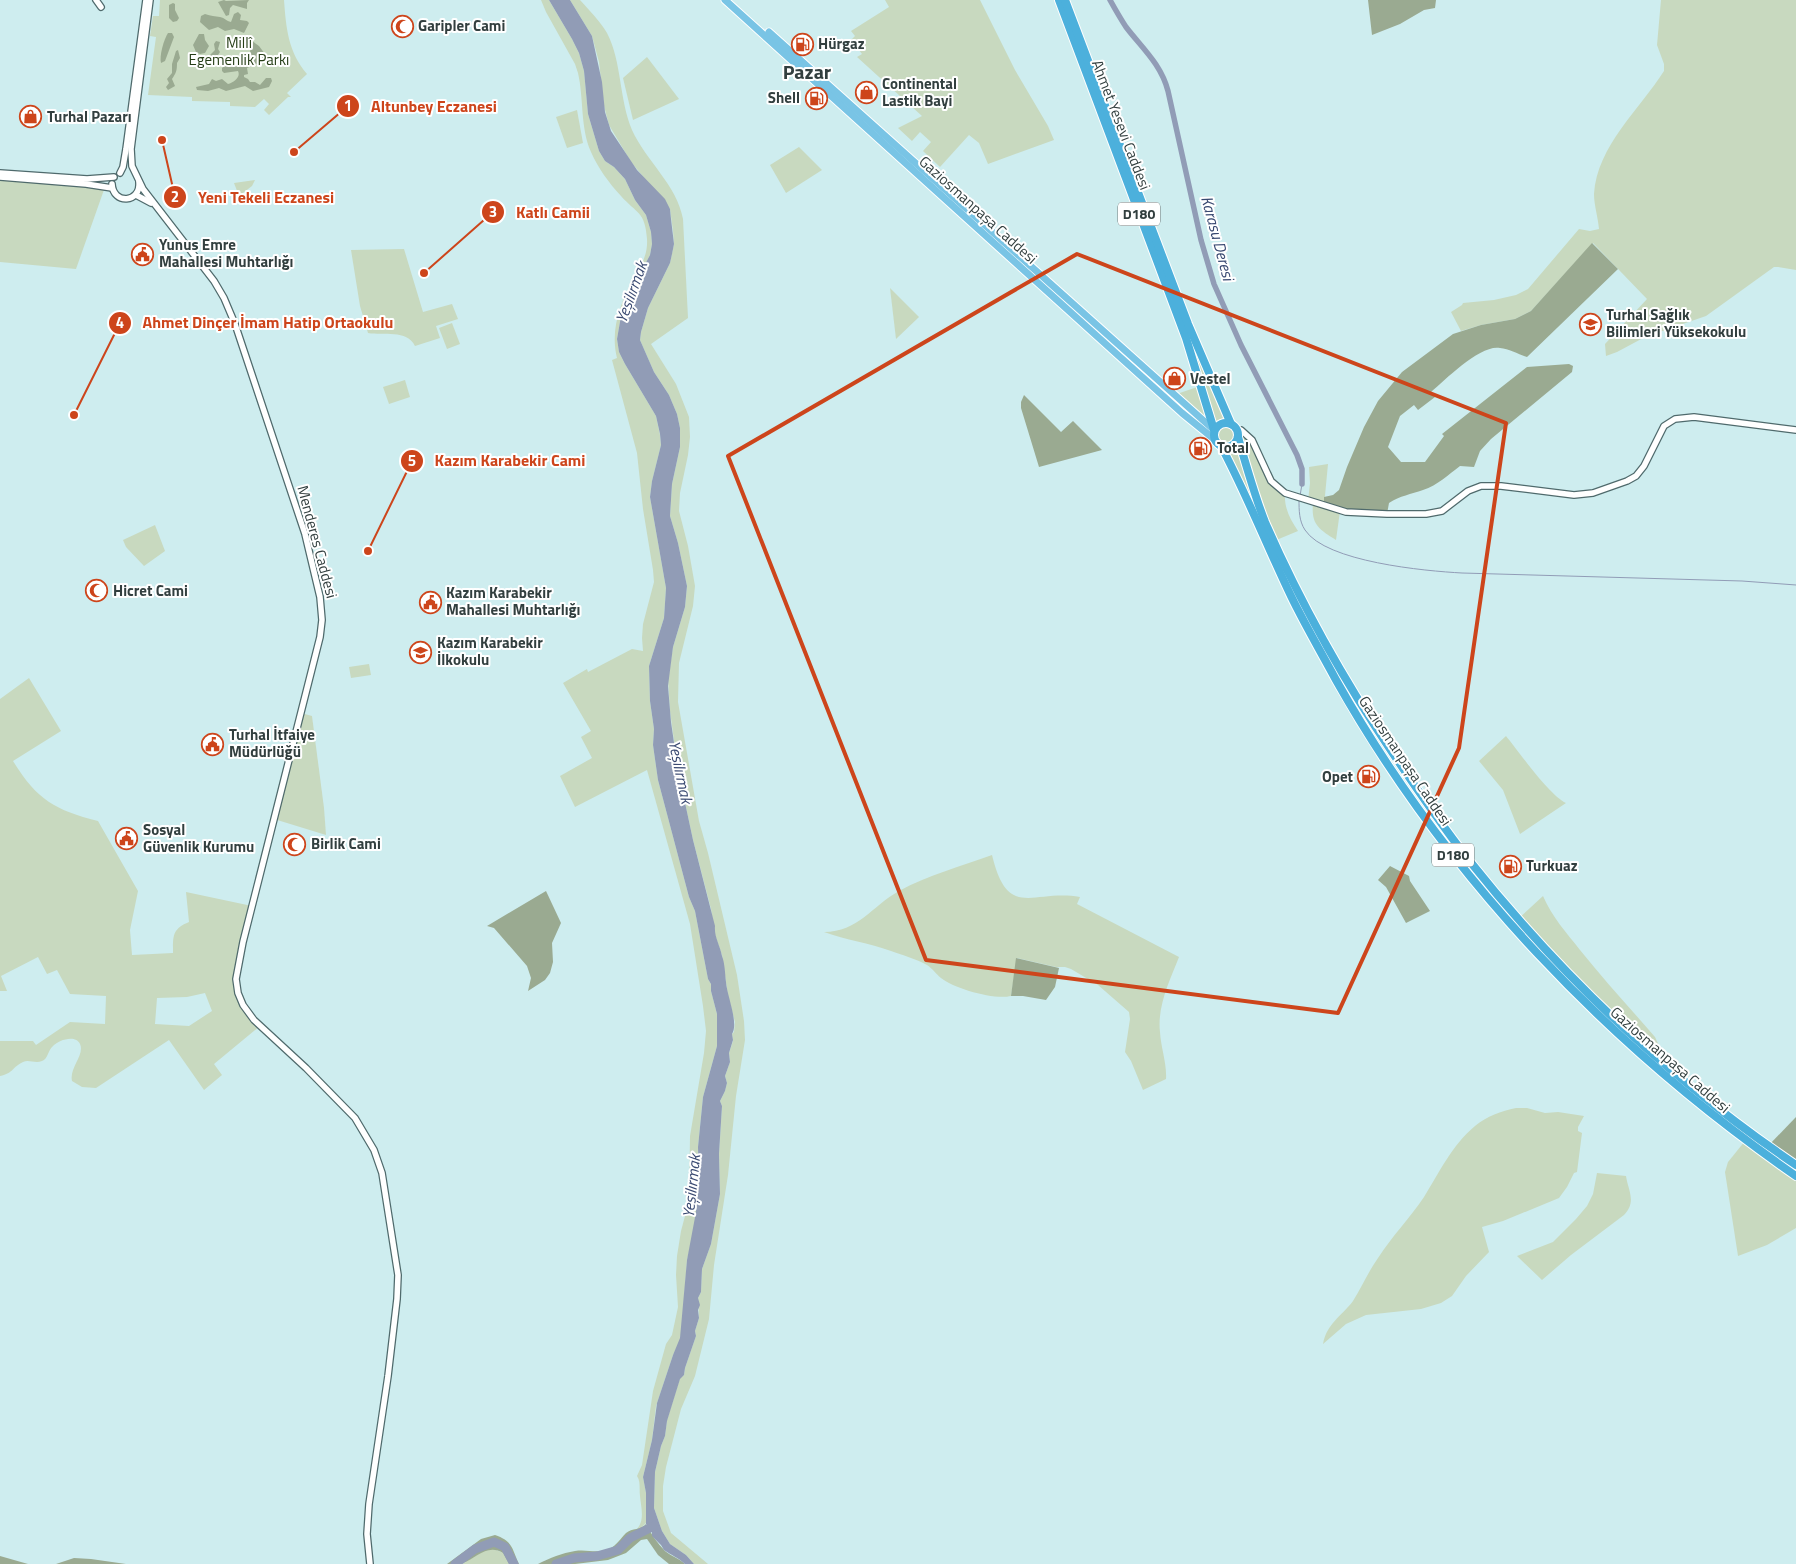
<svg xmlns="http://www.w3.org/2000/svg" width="1796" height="1564" viewBox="0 0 1796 1564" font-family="'Titillium Web',sans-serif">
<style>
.green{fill:#c8d9bf;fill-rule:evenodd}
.forest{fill:#9aaa91}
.water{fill:#919cb6}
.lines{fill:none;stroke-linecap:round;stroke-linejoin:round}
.stream{stroke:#919cb6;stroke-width:1}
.canal{stroke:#919cb6;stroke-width:5.5}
.river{stroke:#919cb6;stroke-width:9}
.tertiary-casing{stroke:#4f6a6c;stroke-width:8}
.primary-casing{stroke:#fff;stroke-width:9}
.trunk-casing{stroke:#fff;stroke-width:10}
.tertiary{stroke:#fff;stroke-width:5.5}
.primary{stroke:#79c4e5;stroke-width:7}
.trunk{stroke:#4cb0dc;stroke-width:8}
.marked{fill:none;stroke:#cd451b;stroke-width:4;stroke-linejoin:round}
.labels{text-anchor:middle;stroke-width:4;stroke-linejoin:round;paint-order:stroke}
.shield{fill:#fff;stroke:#707979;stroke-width:1}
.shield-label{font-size:14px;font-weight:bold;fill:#323f3f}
.poi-label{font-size:15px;font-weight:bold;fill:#323f3f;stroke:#fff;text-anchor:start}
.park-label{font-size:15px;fill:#263e17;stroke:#fff}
.street-label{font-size:15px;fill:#323f3f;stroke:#fff}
.water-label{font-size:16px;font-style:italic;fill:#394971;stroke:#fff}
.district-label{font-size:20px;font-weight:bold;fill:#323f3f;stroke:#fff}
.leader{fill:none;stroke:#cd451b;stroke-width:2}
.callout-dot{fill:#cd451b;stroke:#fff;stroke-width:2}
.mark-label{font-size:15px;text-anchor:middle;font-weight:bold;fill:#fff}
.callout-label{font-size:16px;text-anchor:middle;font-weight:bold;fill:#cd451b;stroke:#fff;stroke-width:4;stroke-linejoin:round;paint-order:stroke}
</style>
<rect width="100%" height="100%" fill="#ceedef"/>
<g class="green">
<path d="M160,0H284C286,27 288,52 307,74L287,93L291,97H288L269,115L264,110L269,104L264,99L255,107L230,106V102L192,101V97L148,95L156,37L150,36L153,16H159Z"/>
<path d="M541,0H549L572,39L579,53L584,71L588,114L599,151L605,161L614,167L625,179L635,200L646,215L651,232L652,244L650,255L633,287L621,316L617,339L619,352L625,364L656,416L660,435L661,445L652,481L650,497L666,588L664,618L649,666L650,701L654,729L653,745L658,780L689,897L695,911L708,979L711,984V991L717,1014V1046L703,1097L698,1147L699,1182L694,1232L687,1260L682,1328L680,1341L673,1355L656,1406L652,1440L643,1477L646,1493L647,1522L640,1529H637C645,1520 641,1507 640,1496C639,1489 641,1482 637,1476L642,1465L653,1391L666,1344L672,1335L678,1307L676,1275L677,1256L681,1231L689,1201L690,1136L704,1053L706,1031L703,1006L690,924L647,770L575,807L560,776L592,758L581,737L591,731L563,683L587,669L588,672L632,649L643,651L642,638L643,624L654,582L653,570L643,509L637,453L612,360L617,358C610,330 620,303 634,278C641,266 648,255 647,239C645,211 637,214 621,196C609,183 598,168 591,152C580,127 584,99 578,73L575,64L546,12Z"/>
<path d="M570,0H580C589,10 600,21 607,33C622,62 619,99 632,130C646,161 677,185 683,219L688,318L651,344L676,384L689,417L690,437L688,455L680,493L679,511L688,546L695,586L693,606L679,663L678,702L699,821L708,853L737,975L744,1021L745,1040L736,1096L728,1175L714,1265L709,1319L695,1376L681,1409L666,1467L663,1486V1511L671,1533L708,1564H694L686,1555L670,1544L662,1531L654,1508L655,1472L661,1446L665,1436L667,1420L680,1378L684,1375L685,1368L696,1336L695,1331L699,1318L698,1298L701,1292L702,1269L711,1244L720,1194L719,1154L722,1106L720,1101L725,1091L727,1083L725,1076L730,1062L729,1053L733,1041L732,1034L734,1032L735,1022L728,996L722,955L715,935L711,909L693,840L678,770L670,711L668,680L673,647L685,607L687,586L678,543L670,516L672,484L680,447V428L677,414L669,395L654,372L640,340L641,332L648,308L670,263L674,244L673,231L670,209L631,162L609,125L604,106L599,62L592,36Z"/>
<polygon points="885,0 980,0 1015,70 1048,126 1054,140 988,164 979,143 969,135 940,167 923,151 931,142 920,132 912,141 898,128 922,116 857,57 862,54 851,40 855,36 851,31 889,7"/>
<path d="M1661,0H1796V270L1778,267H1774L1706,316L1645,337L1617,352L1606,356L1605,344L1647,299L1593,243L1531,311L1515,319L1481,325L1461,331L1451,312L1462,305L1463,303L1494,300L1516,295L1528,289L1579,229L1590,231L1599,229C1598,217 1594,205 1594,194C1597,146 1640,109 1664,71V64L1657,45Z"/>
<polygon points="647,57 679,99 633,120 623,78"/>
<polygon points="577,110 583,143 567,148 556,117"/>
<polygon points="799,147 822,170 786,193 770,165"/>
<polygon points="0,177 105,187 76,269 0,262"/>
<polygon points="255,180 252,186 239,196 234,183"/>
<path d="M404,249L423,312L452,304L458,319L436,326L440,338L415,346C407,329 383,336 368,333L360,306L351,250Z"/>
<polygon points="890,288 919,317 896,339"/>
<polygon points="452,323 460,344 447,349 439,328"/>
<path d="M1199,352L1233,425L1237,431L1252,440L1266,472L1285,493C1284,508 1290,519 1298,531L1274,541L1257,502L1250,504L1221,446L1214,439V430L1174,395L1200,386L1192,355Z"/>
<polygon points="405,380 410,397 389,404 383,387"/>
<path d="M1328,464L1324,506L1340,511L1336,540C1318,529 1311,524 1313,503L1308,501L1310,483L1309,467Z"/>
<polygon points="155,525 165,551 144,566 126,547 123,540"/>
<polygon points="369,664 371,675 351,678 349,667"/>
<path d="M29,678L61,731L13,761C37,800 55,810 98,821L138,891L130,930L132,955L173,953C173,936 172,929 189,922L186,892L252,906L237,967L238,994L260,1026L214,1064L222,1075L204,1090L169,1040L96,1088L82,1087L72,1081C69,1068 85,1055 80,1044C76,1034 58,1040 53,1046C48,1050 48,1059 42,1061C35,1064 29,1059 23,1062C12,1067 14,1073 0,1076V1041H33L36,1045L70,1022L105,1024L106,996L70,994L57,970L47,974L38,957L1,976L7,991H0V699ZM205,993L212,1011L189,1026L155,1024L157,998L187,997Z"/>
<polygon points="301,713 312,716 324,808 326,835 274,819"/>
<path d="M1506,736C1519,752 1549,795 1566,803L1520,834L1503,790L1479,761Z"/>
<path d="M992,855C1008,921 1032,889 1080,897L1077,904L1179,957C1170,980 1157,1006 1160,1032C1161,1049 1167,1063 1166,1079L1143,1090L1131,1061L1125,1052L1130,1019L1129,1012L1098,985L1071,969L1065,967H1056L1017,958L1011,996C994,1000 955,989 941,978C936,974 933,969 927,965C916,959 902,955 891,951C869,943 846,940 824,932C858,932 872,906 899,891C928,875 962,866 992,855Z"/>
<path d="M1543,896C1552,917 1566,932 1580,950C1604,980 1630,1008 1655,1037L1662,1052L1664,1063L1518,919Z"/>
<path d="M1516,1108H1527L1545,1113L1558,1112L1584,1116L1578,1127V1131L1582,1133L1577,1172L1574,1173L1567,1187L1559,1198L1503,1221L1482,1227L1489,1252L1466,1276L1452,1296L1441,1303L1421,1309L1366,1315L1346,1324L1323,1344C1327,1323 1341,1317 1353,1301C1362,1287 1368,1272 1378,1258C1392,1236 1410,1218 1424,1197C1439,1173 1452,1145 1475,1126C1487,1116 1501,1111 1516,1108Z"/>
<polygon points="1745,1141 1796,1176 1796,1228 1767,1245 1738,1256 1725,1172 1728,1162"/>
<path d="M1597,1173L1626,1176C1628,1190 1637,1202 1624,1215L1571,1255L1542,1280L1517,1256L1553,1242L1576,1219L1587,1206L1593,1194Z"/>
<polygon points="494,1549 503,1553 509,1564 462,1564 484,1551"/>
</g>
<g class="forest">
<polygon points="224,0 226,1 249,0 247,3 247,9 233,5 230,8 229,15 226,16 218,2"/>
<polygon points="1368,0 1436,0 1435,8 1424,10 1400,24 1372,35"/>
<polygon points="173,3 175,4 175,10 179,18 177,21 173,22 169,18 169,5"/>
<path d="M238,12L241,15L240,20L247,21L249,23L244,33L234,29L225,31L218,27L209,30L200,22L201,16L205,14C211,16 215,16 220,17C225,18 226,21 231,22L234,14Z"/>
<path d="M168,33H172L174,37L165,61L161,63C159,56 164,39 168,33Z"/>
<polygon points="199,34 204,34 205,40 209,46 205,53 200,54 196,52 193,45"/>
<polygon points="216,41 220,42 218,49 220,52 216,58 211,60 210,55 215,50 214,44"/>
<path d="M252,41L259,46L265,54L259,63L247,68L248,74L244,75V77L248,79L250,82H255L260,85L266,78H271L272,81L269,87L253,91L245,86L226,91L219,88L208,91L197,90L196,87L209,84L212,79L216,81L222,79L228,84C234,82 241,77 238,71L224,73L222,71V68L231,60L235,61L241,66L247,65L251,56L250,51L252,47Z"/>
<path d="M178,50L180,58L177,63C177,71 176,73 172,79L175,86L168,90L166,87L169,83L167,79L172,73V64L176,51Z"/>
<path d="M1592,243L1618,269L1527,357C1518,354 1509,349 1500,348C1481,344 1446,379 1431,392L1435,397L1418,410L1414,405L1400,416L1388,447L1401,462H1425L1444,436L1442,434L1527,367L1569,364L1573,366L1572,372L1491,439L1480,451L1474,467L1460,466C1448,475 1438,485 1423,490C1411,494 1400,496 1389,503L1387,514L1324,506V497L1333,495L1339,490L1347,467L1364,427L1378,401L1402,372L1453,334L1481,325L1515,319L1531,311Z"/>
<polygon points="1024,395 1061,432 1073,421 1102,450 1039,467 1021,408 1021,402"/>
<polygon points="1390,866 1409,876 1410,881 1430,911 1406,923 1386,887 1378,880"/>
<polygon points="546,891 561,923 552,943 553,962 550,973 545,980 528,991 531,978 527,966 494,928 487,926"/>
<polygon points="1016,958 1059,968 1055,987 1046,1000 1023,996 1011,996"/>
<polygon points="1796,1117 1796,1165 1768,1146"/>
<path d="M646,1524C651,1534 657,1543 665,1551C671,1556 680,1559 685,1564H669L658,1555L647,1539L641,1540L626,1553L608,1560L575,1564H538C550,1558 562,1553 575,1551C587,1549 598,1554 609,1549C617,1545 620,1539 626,1533C632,1528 641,1530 646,1524Z"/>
<path d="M495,1535C513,1541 512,1549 519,1564H509L503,1553C488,1543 476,1558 463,1563C458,1564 452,1564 447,1564L481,1539Z"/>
<polygon points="0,1556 28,1564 0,1564"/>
<polygon points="74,1558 91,1559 126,1564 56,1564"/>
</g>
<path class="water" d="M549,0H570L592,36L602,82L605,112L611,131L637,170L665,199L670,209L671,219L674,244L672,254L670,263L648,308L641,332L640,340L654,372L669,395L677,414L680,428V447L672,484L670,516L678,543L687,586L685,607L673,647L668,686L671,722L678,770L693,840L715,926C714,937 720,945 722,956C725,964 725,974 726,982C727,996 739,1023 732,1034L733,1040L729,1053L730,1062L725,1076L727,1083L725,1091L720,1101L722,1106L719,1154L720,1194L711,1244L702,1269L701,1292L698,1298L700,1305L698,1310L699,1318L695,1331L696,1336L685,1368L684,1375L680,1379L667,1421L665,1436L661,1446L655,1472L654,1508L662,1531L670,1544L686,1555L694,1564H685C679,1558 671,1555 664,1550L661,1545L652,1536V1532L646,1524V1493L643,1477L652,1440L657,1403L673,1355L680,1338L687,1260L696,1212L697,1191L699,1182L698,1147L703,1097L717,1046V1014L711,991V984L708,979L695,911L689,897L658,780L653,745L654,729L650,701L649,666L664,618L666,588L650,497L652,481L661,445L660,434L656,416L625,364L619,352L617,339L621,316L633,287L650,255L652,244L651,232L646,215L635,200L625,179L614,167L605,161L599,151L588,114L584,71L579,53L572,39Z"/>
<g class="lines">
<g class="stream">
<polyline points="1300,496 1302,484"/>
<path d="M1299,500C1299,510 1299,521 1305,530C1326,562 1425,571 1462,573L1742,581L1796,585"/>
</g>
<path class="canal" d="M1110,0C1115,9 1120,18 1126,27C1142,48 1161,64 1168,91L1201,240L1214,284L1241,345L1297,455L1302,469V484"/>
<g class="river">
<polyline points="455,1564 475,1549 494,1542 505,1547 514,1564"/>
<polyline points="556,1564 574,1558 597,1556 618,1550 630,1538 654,1526"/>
</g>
<defs>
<g id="tertiary">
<polyline points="96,0 101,7"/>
<polyline points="150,0 131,149 132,166 143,189 214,281 224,298 235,324 305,534 320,597 322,620 320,637 243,942 236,979 238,993 243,1005 254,1020 306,1068 355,1118 374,1150 382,1173 398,1275 397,1299 388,1376 369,1504 367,1534 370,1564"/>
<polyline points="0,173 87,179 114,177"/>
<polyline points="120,173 123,167 126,149 146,0"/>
<polyline points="0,177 86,184 112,188"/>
<path d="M112,184C113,205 141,203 139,182"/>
<polyline points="136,195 151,203"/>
<polyline points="1237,432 1241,430 1252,440 1271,481 1285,493 1346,512 1387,514 1426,514 1442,511 1468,491 1481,486 1501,486 1574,495 1593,493 1627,481 1636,476 1644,466 1664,426 1675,419 1694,417 1796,430"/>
</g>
<g id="primary">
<polyline points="725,0 1182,413 1214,439"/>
<polyline points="769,32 1214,430"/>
</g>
<g id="trunk">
<polyline points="1059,0 1186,338 1214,430"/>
<polyline points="1065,0 1188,324 1231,424"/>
<circle cx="1226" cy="435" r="12"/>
<path d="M1238,437C1246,465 1254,494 1265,522C1300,602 1343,679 1392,752C1416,788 1441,824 1468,859C1561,976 1672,1081 1796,1165"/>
<path d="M1221,446C1247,495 1267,546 1291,596C1305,625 1321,652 1336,680C1448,879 1609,1046 1796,1176"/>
</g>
</defs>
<use href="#tertiary" class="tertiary-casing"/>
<use href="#primary" class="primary-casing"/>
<use href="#trunk" class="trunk-casing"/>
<use href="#tertiary" class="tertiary"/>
<use href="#primary" class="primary"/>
<use href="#trunk" class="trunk"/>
</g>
<path class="marked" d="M1077,254L1506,423L1459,748L1338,1013L926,960L728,456Z"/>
<defs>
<symbol id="mosque-ring" viewBox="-11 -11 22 22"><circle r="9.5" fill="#fff" stroke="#cd451b" stroke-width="1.5"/><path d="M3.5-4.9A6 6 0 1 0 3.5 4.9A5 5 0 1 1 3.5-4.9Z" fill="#cd451b"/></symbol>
<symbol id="fuel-ring" viewBox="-11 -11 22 22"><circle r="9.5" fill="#fff" stroke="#cd451b" stroke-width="1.5"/><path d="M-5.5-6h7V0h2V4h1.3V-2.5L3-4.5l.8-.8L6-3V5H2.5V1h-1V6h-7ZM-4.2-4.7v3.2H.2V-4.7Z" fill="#cd451b"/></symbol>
<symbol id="shop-ring" viewBox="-11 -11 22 22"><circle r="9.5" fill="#fff" stroke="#cd451b" stroke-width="1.5"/><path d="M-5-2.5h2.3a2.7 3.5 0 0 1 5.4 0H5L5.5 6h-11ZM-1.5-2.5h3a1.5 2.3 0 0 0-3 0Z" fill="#cd451b"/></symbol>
<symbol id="civic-ring" viewBox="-11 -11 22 22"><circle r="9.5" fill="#fff" stroke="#cd451b" stroke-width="1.5"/><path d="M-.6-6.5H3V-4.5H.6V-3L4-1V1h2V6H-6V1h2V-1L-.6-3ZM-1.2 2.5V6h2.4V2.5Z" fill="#cd451b"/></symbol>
<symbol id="university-ring" viewBox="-11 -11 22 22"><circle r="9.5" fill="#fff" stroke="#cd451b" stroke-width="1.5"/><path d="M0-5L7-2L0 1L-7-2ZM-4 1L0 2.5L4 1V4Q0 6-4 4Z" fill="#cd451b"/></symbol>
<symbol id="school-ring" viewBox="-11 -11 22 22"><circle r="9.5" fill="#fff" stroke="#cd451b" stroke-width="1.5"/><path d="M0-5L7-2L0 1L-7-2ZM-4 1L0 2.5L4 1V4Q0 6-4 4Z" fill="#cd451b"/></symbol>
</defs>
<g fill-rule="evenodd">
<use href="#mosque-ring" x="390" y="14" width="25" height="25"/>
<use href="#fuel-ring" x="790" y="32" width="25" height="25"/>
<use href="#shop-ring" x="854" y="80" width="25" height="25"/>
<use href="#fuel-ring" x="804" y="86" width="25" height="25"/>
<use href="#shop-ring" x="18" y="104" width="25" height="25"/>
<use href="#civic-ring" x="130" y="242" width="25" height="25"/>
<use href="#university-ring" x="1578" y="312" width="25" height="25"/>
<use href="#shop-ring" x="1162" y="366" width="25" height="25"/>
<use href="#fuel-ring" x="1188" y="436" width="25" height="25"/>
<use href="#mosque-ring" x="84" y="578" width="25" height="25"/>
<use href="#civic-ring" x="418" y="590" width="25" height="25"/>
<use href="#school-ring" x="408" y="640" width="25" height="25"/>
<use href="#civic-ring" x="200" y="732" width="25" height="25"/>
<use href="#fuel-ring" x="1356" y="764" width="25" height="25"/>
<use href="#civic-ring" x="114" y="826" width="25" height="25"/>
<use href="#mosque-ring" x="282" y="832" width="25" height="25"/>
<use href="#fuel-ring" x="1498" y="854" width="25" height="25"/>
</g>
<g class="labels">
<g class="shield">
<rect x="1118" y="202.5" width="42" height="23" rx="4"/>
<rect x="1432" y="843.5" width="42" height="23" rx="4"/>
</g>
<g class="shield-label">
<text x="1139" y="219">D180</text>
<text x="1453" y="860">D180</text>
</g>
<g class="poi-label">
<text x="418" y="31">Garipler Cami</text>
<text x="818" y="49">Hürgaz</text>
<text x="882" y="89">Continental<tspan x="882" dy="17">Lastik Bayi</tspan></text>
<text x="800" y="103" text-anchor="end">Shell</text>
<text x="47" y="122">Turhal Pazarı</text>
<text x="159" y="250">Yunus Emre<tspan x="159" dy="17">Mahallesi Muhtarlığı</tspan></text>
<text x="1606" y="320">Turhal Sağlık<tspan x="1606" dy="17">Bilimleri Yüksekokulu</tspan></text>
<text x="1190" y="384">Vestel</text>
<text x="1217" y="453">Total</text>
<text x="113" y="596">Hicret Cami</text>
<text x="446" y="598">Kazım Karabekir<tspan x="446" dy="17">Mahallesi Muhtarlığı</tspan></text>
<text x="437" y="648">Kazım Karabekir<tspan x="437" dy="17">İlkokulu</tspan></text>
<text x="229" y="740">Turhal İtfaiye<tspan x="229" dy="17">Müdürlüğü</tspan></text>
<text x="1353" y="782" text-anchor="end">Opet</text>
<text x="143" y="835">Sosyal<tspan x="143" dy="17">Güvenlik Kurumu</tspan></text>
<text x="311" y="849">Birlik Cami</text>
<text x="1526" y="871">Turkuaz</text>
</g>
<g class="park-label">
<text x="239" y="48">Millî<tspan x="239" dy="17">Egemenlik Parkı</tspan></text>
</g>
<g class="street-label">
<text transform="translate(1121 125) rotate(69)" y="5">Ahmet Yesevi Caddesi</text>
<text transform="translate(978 210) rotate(42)" y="5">Gaziosmanpaşa Caddesi</text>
<text transform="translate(317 542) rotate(75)" y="5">Menderes Caddesi</text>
<text transform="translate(1405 761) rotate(56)" y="5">Gaziosmanpaşa Caddesi</text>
<text transform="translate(1670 1060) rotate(41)" y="5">Gaziosmanpaşa Caddesi</text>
</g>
<g class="water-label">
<text transform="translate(1218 238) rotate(75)" y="6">Karasu Deresi</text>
<text transform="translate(631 292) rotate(-70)" y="6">Yeşilırmak</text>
<text transform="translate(681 772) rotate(78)" y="6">Yeşilırmak</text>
<text transform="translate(691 1186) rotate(-84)" y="6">Yeşilırmak</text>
</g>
<g class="district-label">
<text x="807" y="79">Pazar</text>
</g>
</g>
<path class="leader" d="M294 152L348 106M162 140L175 197M424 273L493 212M74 415L120 323M368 551L412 461"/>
<g class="callout-dot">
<circle cx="294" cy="152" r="5"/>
<circle cx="162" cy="140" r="5"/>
<circle cx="424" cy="273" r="5"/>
<circle cx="74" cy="415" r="5"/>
<circle cx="368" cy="551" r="5"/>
<circle cx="348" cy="106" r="12"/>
<circle cx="175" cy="197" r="12"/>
<circle cx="493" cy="212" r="12"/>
<circle cx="120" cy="323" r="12"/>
<circle cx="412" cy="461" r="12"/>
</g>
<g class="mark-label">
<text x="348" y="111">1</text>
<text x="175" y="202">2</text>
<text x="493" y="217">3</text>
<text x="120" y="328">4</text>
<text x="412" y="466">5</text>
</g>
<g class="callout-label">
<text x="434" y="112">Altunbey Eczanesi</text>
<text x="266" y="203">Yeni Tekeli Eczanesi</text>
<text x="553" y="218">Katlı Camii</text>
<text x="268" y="328">Ahmet Dinçer İmam Hatip Ortaokulu</text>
<text x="510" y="466">Kazım Karabekir Cami</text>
</g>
</svg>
